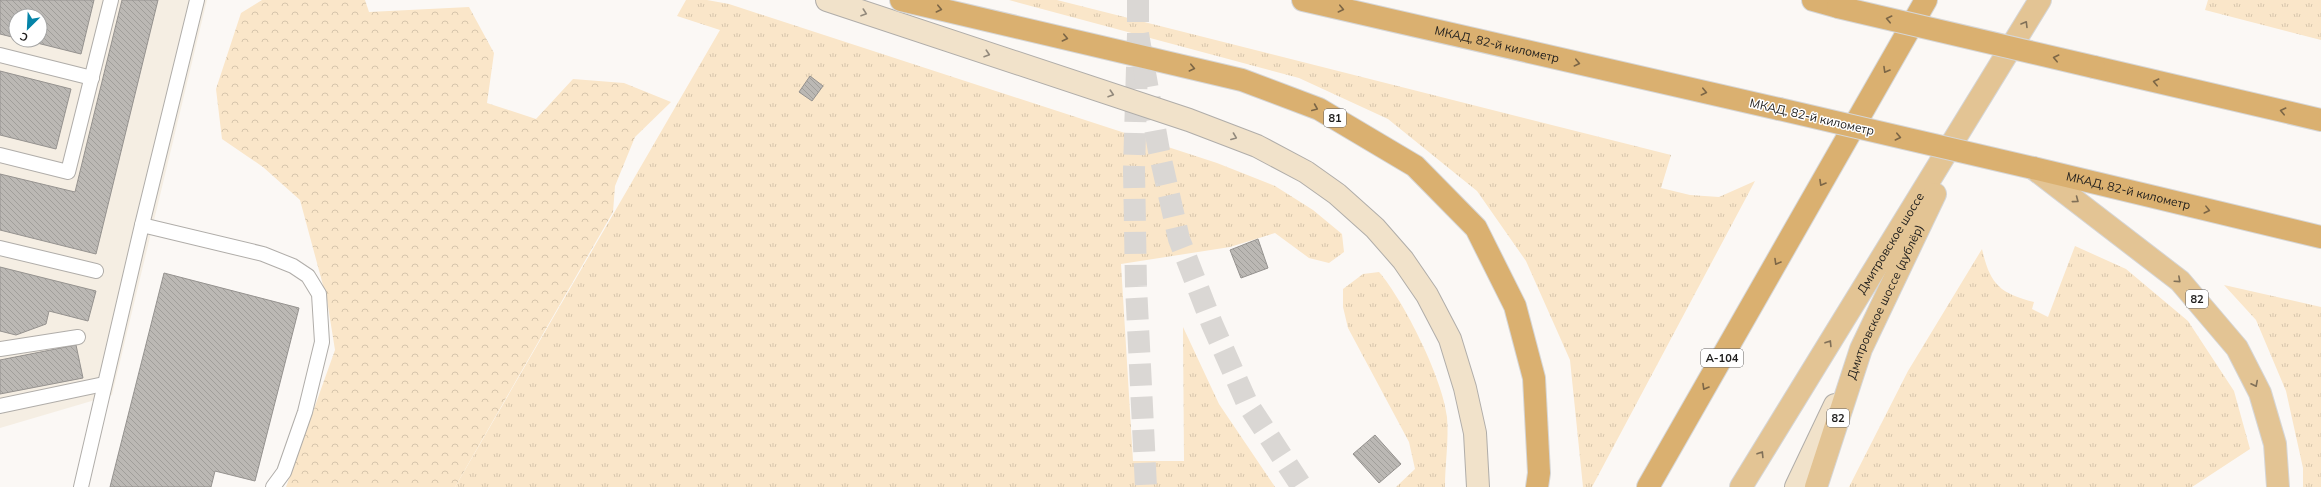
<svg xmlns="http://www.w3.org/2000/svg" width="2321" height="487" viewBox="0 0 2321 487" font-family="Mulish,sans-serif">
<style>
.built{fill:#f5eee3;fill-rule:evenodd}
.grass{fill:url(#grass-tufts)}
.forest{fill:url(#forest-crowns)}
.building{fill:url(#building-back-hatch);stroke:#95928f}
.lines{fill:none;stroke-linecap:round;stroke-linejoin:round}
.secondary-tunnel{stroke:#dad7d4;stroke-width:22;stroke-dasharray:22 11;stroke-linecap:butt}
.primary-tunnel{stroke:#dad7d4;stroke-width:22;stroke-dasharray:22 11;stroke-linecap:butt}
.service-casing{stroke:#b0ada9;stroke-width:16}
.secondary-casing{stroke:#b0ada9;stroke-width:24}
.primary-casing{stroke:#d6d6d6;stroke-width:24}
.trunk-casing{stroke:#d6d6d6;stroke-width:24}
.service{stroke:#fff;stroke-width:14}
.secondary{stroke:#f1e2ca;stroke-width:22}
.primary{stroke:#e3c494;stroke-width:22}
.trunk{stroke:#dab070;stroke-width:22}
.trunk-bridge-casing{stroke:#d6d6d6;stroke-width:24;stroke-linecap:butt}
.trunk-bridge{stroke:#dab070;stroke-width:22}
.oneway{stroke:#7c6646}
.oneway2{stroke:#92897c}
.oneway3{stroke:#807058}
.labels{text-anchor:middle;stroke-width:3;stroke-linejoin:round;paint-order:stroke}
.shield{fill:#fff;stroke:#626160;stroke-width:1}
.shield-label{font-size:11px;font-weight:bold;fill:#1e1d1c}
.street-label{font-size:12px;fill:#1e1d1c;stroke:#fff}
</style>
<defs>
<pattern id="grass-tufts" width="24" height="20" patternUnits="userSpaceOnUse"><rect width="24" height="20" fill="#fae6c9"/><path d="M3 7l-1-3M5 7V3M7 7l1-3M15 17l-1-3M17 17v-4M19 17l1-3" fill="none" stroke="#d6c5ac"/></pattern>
<pattern id="forest-crowns" width="20" height="18" patternUnits="userSpaceOnUse"><rect width="20" height="18" fill="#fae6c9"/><path d="M2 6a3 3 0 1 1 6 0M12 15a3 3 0 1 1 6 0" fill="none" stroke="#d6c5ac"/></pattern>
<pattern id="building-back-hatch" width="6" height="6" patternUnits="userSpaceOnUse"><rect width="6" height="6" fill="#bbb8b4"/><path d="M-1 5l2 2M0 0l6 6M5-1l2 2" fill="none" stroke="#a09e9a"/></pattern>
</defs>
<rect width="100%" height="100%" fill="#fbf8f5"/>
<path class="built" d="M0,0H207L112,395L0,428ZM16,16H40V40H16Z"/>
<g class="grass">
<polygon points="686,0 707,0 729,4 1217,163 1275,186 1313,210 1342,234 1344,252 1329,263 1309,258 1275,233 1230,247 1121,264 1133,461 1184,461 1183,327 1219,404 1275,487 455,487 720,30 677,16"/>
<polygon points="1009,0 1057,0 1671,155 1661,188 1690,195 1719,197 1755,181 1592,487 1583,487 1570,360 1526,261 1477,191 1388,119 1299,78"/>
<polygon points="2208,0 2321,0 2321,40 2205,10"/>
<path d="M2075,246L2126,269L2188,321L2234,391L2250,449L2192,487H1849L1908,371L1982,249C1990,284 1999,293 2034,302L2032,309L2048,317Z"/>
<path d="M1379,272C1404,301 1443,379 1447,417C1449,440 1445,464 1445,487H1396L1415,469L1409,442L1348,328L1343,307V289L1363,274Z"/>
<polygon points="2224,285 2321,307 2321,487 2303,487 2303,468 2286,391 2256,320"/>
</g>
<polygon class="forest" points="262,0 365,0 369,12 469,7 494,53 487,103 536,119 573,79 624,83 671,102 635,137 615,186 613,212 455,487 286,487 335,350 327,300 300,200 263,167 222,139 216,89 241,13"/>
<g class="building">
<polygon points="0,0 94,0 81,54 25,40 40,40 40,16 16,16 16,38 0,34"/>
<polygon points="122,0 158,0 96,254 0,230 0,174 75,192"/>
<polygon points="0,71 71,89 56,149 0,135"/>
<polygon points="810,76 823,86 812,101 799,92"/>
<polygon points="1258,239 1268,268 1241,278 1230,250"/>
<polygon points="0,267 96,291 88,321 49,311 46,324 16,335 0,331"/>
<polygon points="164,273 299,308 255,481 215,471 211,487 110,487"/>
<polygon points="76,345 83,378 0,394 0,360"/>
<polygon points="1375,435 1401,464 1379,483 1353,454"/>
</g>
<g class="lines">
<polyline class="secondary-tunnel" points="1138,34 1134,169 1136,286 1146,487"/>
<polyline class="primary-tunnel" points="1138,0 1138,34 1159,151 1179,239 1212,324 1247,403 1302,487"/>
<defs>
<g id="service">
<polyline points="0,55 92,78"/>
<polyline points="0,155 68,172 111,0"/>
<polyline points="142,225 263,254 293,266 308,276 319,294 322,342 305,412 284,472 273,487"/>
<polyline points="0,248 96,271"/>
<polyline points="0,349 78,337"/>
<polyline points="0,406 104,384"/>
<polyline points="81,487 142,225 197,0"/>
</g>
<g id="secondary">
<polyline points="827,0 1189,120 1257,146 1306,172 1337,194 1375,228 1403,260 1427,295 1450,339 1465,388 1475,433 1478,487"/>
<polyline points="1796,487 1835,405"/>
</g>
<g id="primary">
<polyline points="2033,168 2180,281 2237,348 2260,393 2275,444 2278,487"/>
<path id="s1" d="M1741,487L2040,0"/>
<path id="s2" d="M1816,487L1861,349L1935,194"/>
</g>
<g id="trunk">
<polyline points="901,0 1242,80 1319,109 1415,166 1476,228 1515,306 1534,378 1539,473 1537,487"/>
<path id="s3" d="M1303,0L1779,109"/>
<polyline points="1813,0 1838,7"/>
<polyline points="2094,67 2321,120"/>
<path id="s4" d="M2033,168L2321,237"/>
<polyline points="1648,487 1926,0"/>
</g>
</defs>
<use href="#service" class="service-casing"/>
<use href="#secondary" class="secondary-casing"/>
<use href="#primary" class="primary-casing"/>
<use href="#trunk" class="trunk-casing"/>
<use href="#service" class="service"/>
<use href="#secondary" class="secondary"/>
<use href="#primary" class="primary"/>
<use href="#trunk" class="trunk"/>
<defs>
<g id="trunk-bridge">
<polyline points="1838,7 2094,67"/>
<polyline points="1779,109 2033,168"/>
</g>
</defs>
<use href="#trunk-bridge" class="trunk-bridge-casing"/>
<use href="#trunk-bridge" class="trunk-bridge"/>
</g>
<defs><path id="oneway-chevron" d="M-2-3.5L2.5 0L-2 3.5" fill="none" stroke-width="1.6" stroke-linecap="round" stroke-linejoin="round"/></defs>
<g class="oneway">
<use href="#oneway-chevron" transform="translate(939 9) rotate(13)"/>
<use href="#oneway-chevron" transform="translate(1341 9) rotate(13)"/>
<use href="#oneway-chevron" transform="translate(1889 19) rotate(-167)"/>
<use href="#oneway-chevron" transform="translate(1065 38) rotate(13)"/>
<use href="#oneway-chevron" transform="translate(2056 58) rotate(-167)"/>
<use href="#oneway-chevron" transform="translate(1577 63) rotate(13)"/>
<use href="#oneway-chevron" transform="translate(1192 68) rotate(13)"/>
<use href="#oneway-chevron" transform="translate(1886 70) rotate(120)"/>
<use href="#oneway-chevron" transform="translate(2156 82) rotate(-167)"/>
<use href="#oneway-chevron" transform="translate(1704 92) rotate(13)"/>
<use href="#oneway-chevron" transform="translate(1315 108) rotate(23)"/>
<use href="#oneway-chevron" transform="translate(2283 111) rotate(-167)"/>
<use href="#oneway-chevron" transform="translate(1898 137) rotate(13)"/>
<use href="#oneway-chevron" transform="translate(1822 183) rotate(120)"/>
<use href="#oneway-chevron" transform="translate(2207 210) rotate(14)"/>
<use href="#oneway-chevron" transform="translate(1777 262) rotate(120)"/>
<use href="#oneway-chevron" transform="translate(1705 387) rotate(120)"/>
</g>
<g class="oneway2">
<use href="#oneway-chevron" transform="translate(864 13) rotate(19)"/>
<use href="#oneway-chevron" transform="translate(987 54) rotate(18)"/>
<use href="#oneway-chevron" transform="translate(1111 94) rotate(18)"/>
<use href="#oneway-chevron" transform="translate(1234 137) rotate(21)"/>
</g>
<g class="oneway3">
<use href="#oneway-chevron" transform="translate(2025 24) rotate(-59)"/>
<use href="#oneway-chevron" transform="translate(2076 200) rotate(37)"/>
<use href="#oneway-chevron" transform="translate(2178 280) rotate(42)"/>
<use href="#oneway-chevron" transform="translate(1829 343) rotate(-58)"/>
<use href="#oneway-chevron" transform="translate(2255 384) rotate(63)"/>
<use href="#oneway-chevron" transform="translate(1761 454) rotate(-58)"/>
</g>
<g class="labels">
<g class="shield">
<rect x="1324" y="109" width="22" height="18" rx="3"/>
<rect x="2186" y="290" width="22" height="18" rx="3"/>
<rect x="1701" y="349" width="42" height="18" rx="3"/>
<rect x="1827" y="409" width="22" height="18" rx="3"/>
</g>
<g class="shield-label">
<text x="1335" y="122">81</text>
<text x="2197" y="303">82</text>
<text x="1722" y="362">А-104</text>
<text x="1838" y="422">82</text>
</g>
<g class="street-label">
<text dy="4" stroke="none"><textPath href="#s3" startOffset="199">МКАД, 82-й километр</textPath></text>
<text transform="translate(1812 117) rotate(13)" y="4">МКАД, 82-й километр</text>
<text dy="4" stroke="none"><textPath href="#s4" startOffset="98">МКАД, 82-й километр</textPath></text>
<text dy="4" stroke="none"><textPath href="#s1" startOffset="286">Дмитровское шоссе</textPath></text>
<text dy="4" stroke="none"><textPath href="#s2" startOffset="198">Дмитровское шоссе (дублёр)</textPath></text>
</g>
</g>
<g transform="translate(28 28) rotate(204)"><circle r="19" fill="#ffffff" stroke="#a5a5a4"/>
<path d="M0-3L7 15L0 10L-7 15Z" fill="#0584a8"/>
<text y="-6" font-size="11" font-weight="bold" text-anchor="middle" fill="#1e1d1c">С</text>
</g>
</svg>
